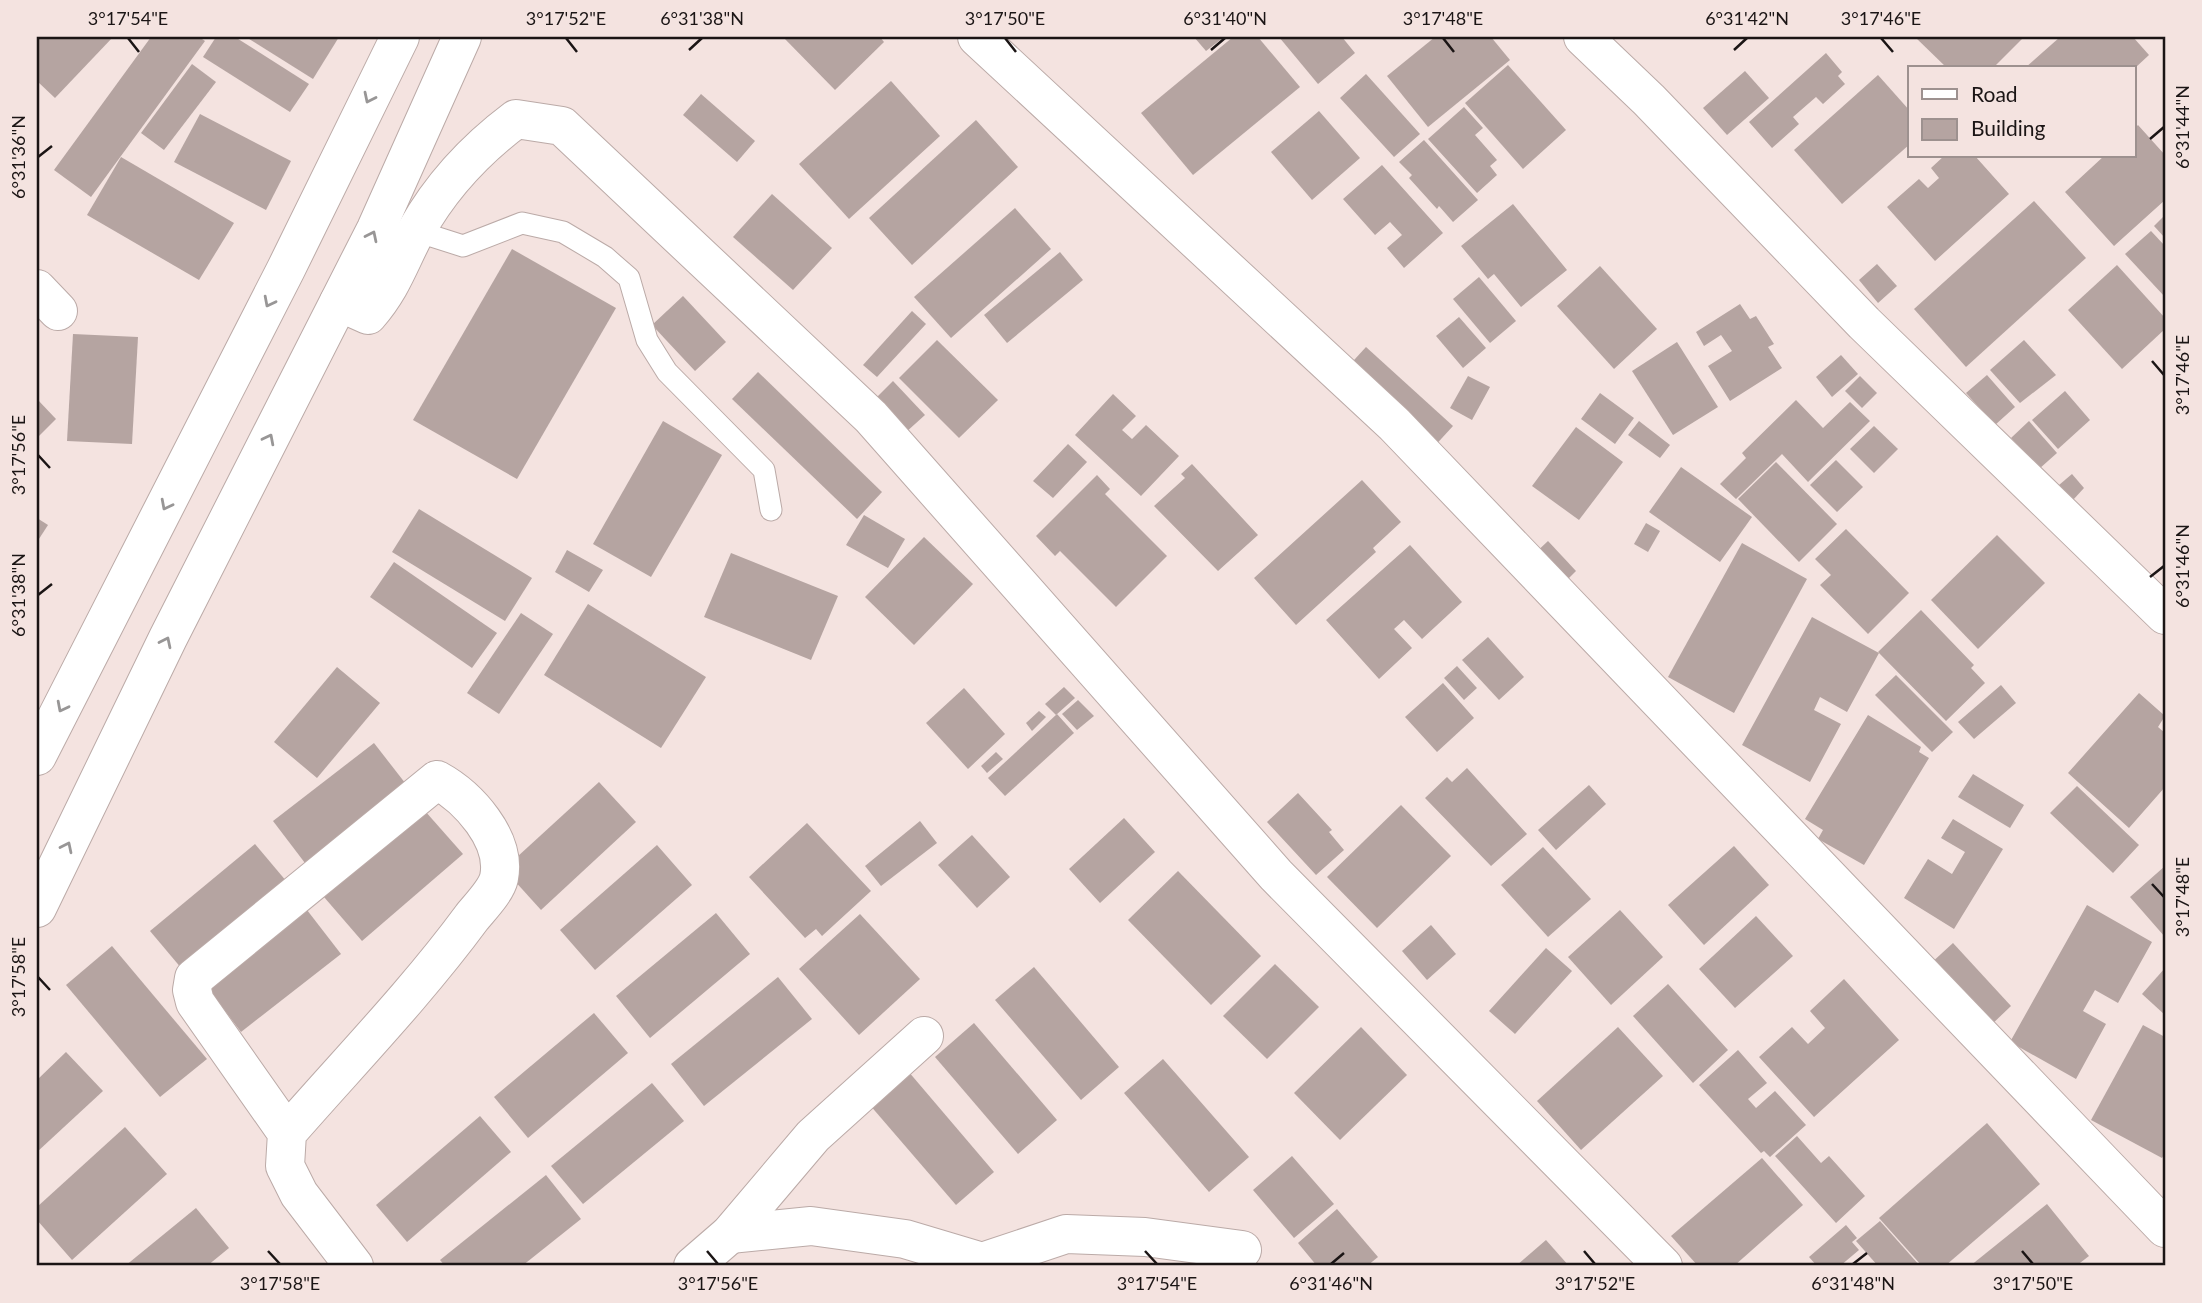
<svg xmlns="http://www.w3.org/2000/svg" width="2202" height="1303" viewBox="0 0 2202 1303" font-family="Lato,sans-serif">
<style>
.building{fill:#b5a4a1}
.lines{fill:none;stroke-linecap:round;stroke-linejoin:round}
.lane-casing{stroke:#bbaaa7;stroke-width:23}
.street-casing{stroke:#bbaaa7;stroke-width:40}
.secondary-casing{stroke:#bbaaa7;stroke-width:40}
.lane{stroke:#fff;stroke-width:21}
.street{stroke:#fff;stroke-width:38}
.secondary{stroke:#fff;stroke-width:38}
.oneway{stroke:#989696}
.ticks{fill:none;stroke:#1b1515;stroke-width:2.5}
.neatline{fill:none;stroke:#1b1515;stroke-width:2.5}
.ticks-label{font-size:18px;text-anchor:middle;fill:#1b1515}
</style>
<rect width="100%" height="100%" fill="#f4e3e0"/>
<g class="building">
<polygon points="37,37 113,37 55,98 37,81"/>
<polygon points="151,37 199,37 205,41 91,197 54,170"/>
<polygon points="216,37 235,37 309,84 290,112 203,57"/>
<polygon points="246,37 339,37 313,79"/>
<polygon points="783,37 880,37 884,42 835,90"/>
<polygon points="1194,37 1224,37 1206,51"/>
<polygon points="1233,37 1258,37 1300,87 1193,175 1141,113"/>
<polygon points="1279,37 1342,37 1355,53 1318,84"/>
<polygon points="1435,37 1491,37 1510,60 1428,127 1387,76"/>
<polygon points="1915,37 2024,37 1993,68 1947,68"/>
<polygon points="2060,37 2133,37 2149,55 2135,68 2025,68"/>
<polygon points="1826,53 1842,72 1838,76 1845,84 1823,104 1816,97 1793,117 1799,124 1772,148 1749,122"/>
<polygon points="192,64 216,82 164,150 141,133"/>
<polygon points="1508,65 1566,130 1523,169 1465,103"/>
<polygon points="1745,71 1769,98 1727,135 1703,108"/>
<polygon points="1366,74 1420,134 1394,157 1340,98"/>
<polygon points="1878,75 1910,111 1910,144 1842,204 1794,150"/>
<polygon points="891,81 940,136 849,219 799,164"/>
<polygon points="701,94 755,141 737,162 683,115"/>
<polygon points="1464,107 1483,128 1475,135 1497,160 1490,166 1497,175 1477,193 1428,139"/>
<polygon points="1319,111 1360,158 1312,200 1271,152"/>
<polygon points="200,114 291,161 266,210 174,162"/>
<polygon points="976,120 1018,167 912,265 869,218"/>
<polygon points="2138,125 2165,155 2165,200 2114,246 2065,192 2104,156 2134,156 2134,129"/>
<polygon points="1424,140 1478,200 1453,222 1439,206 1437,209 1409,178 1412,175 1399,162"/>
<polygon points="1944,156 1975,156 2009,194 1935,261 1887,207 1919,179 1928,188 1939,178 1931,168"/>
<polygon points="121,157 234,223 199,280 87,215"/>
<polygon points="1382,165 1443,233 1404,268 1387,248 1402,235 1390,222 1375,235 1343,199"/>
<polygon points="772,194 832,248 793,290 733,237"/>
<polygon points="2034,201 2086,258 1966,367 1914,309"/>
<polygon points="1513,204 1567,270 1521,307 1494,274 1488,279 1461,246"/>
<polygon points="1015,208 1051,249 951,338 914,297"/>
<polygon points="2165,215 2165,238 2154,226"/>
<polygon points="2151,231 2165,246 2165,297 2125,254"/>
<polygon points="512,249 616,308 517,479 413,420"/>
<polygon points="1060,252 1083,280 1007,343 984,315"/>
<polygon points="1877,264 1897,286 1878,303 1859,280"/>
<polygon points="2117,265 2165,318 2165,329 2122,369 2068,310"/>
<polygon points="1600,266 1657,329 1614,369 1557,306"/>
<polygon points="1479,277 1516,321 1490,343 1453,299"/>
<polygon points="683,296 726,342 695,371 652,325"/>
<polygon points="1740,304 1750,319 1756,316 1774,344 1768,347 1782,368 1730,401 1708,366 1732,351 1721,335 1704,346 1696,332"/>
<polygon points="912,311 926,324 877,377 863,365"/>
<polygon points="1459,317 1486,348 1463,368 1436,336"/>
<polygon points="73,334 138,337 132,444 67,441"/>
<polygon points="937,340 998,400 959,438 899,378"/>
<polygon points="2024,340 2056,375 2020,403 1990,370"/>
<polygon points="1677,342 1718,407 1673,435 1632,371"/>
<polygon points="1366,347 1453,426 1431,450 1344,371"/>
<polygon points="1841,355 1858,374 1832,397 1816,377"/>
<polygon points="758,372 882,492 857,519 732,399"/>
<polygon points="1987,375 2015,407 1995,425 1966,393"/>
<polygon points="1468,376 1490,387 1472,420 1450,408"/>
<polygon points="1860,376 1877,393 1862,408 1845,391"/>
<polygon points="893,381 925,415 905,433 873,401"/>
<polygon points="2065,391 2090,420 2058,449 2032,420"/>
<polygon points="1600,393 1634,418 1615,444 1581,419"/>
<polygon points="1113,394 1136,416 1122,430 1132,439 1146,425 1179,456 1141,496 1075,435"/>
<polygon points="37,399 56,419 37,438"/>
<polygon points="1796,400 1823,428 1850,402 1870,421 1808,482 1782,454 1736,499 1720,484 1746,458 1742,453"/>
<polygon points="663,421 722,455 651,577 593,544"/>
<polygon points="1639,421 1670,445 1660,458 1628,435"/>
<polygon points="2029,421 2057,453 2039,469 2011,438"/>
<polygon points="1874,426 1898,449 1874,473 1850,449"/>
<polygon points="1576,427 1623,462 1579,520 1532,486"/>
<polygon points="1068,444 1087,462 1053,498 1033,481"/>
<polygon points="1836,460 1863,487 1837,512 1810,485"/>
<polygon points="1776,462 1837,524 1799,562 1738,499"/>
<polygon points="1192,464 1258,535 1218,571 1154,506 1185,478 1181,474"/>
<polygon points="1681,467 1752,517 1720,562 1649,512"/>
<polygon points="2072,474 2084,488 2073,500 2059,485"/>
<polygon points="1097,475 1110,489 1105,494 1167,556 1116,607 1060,551 1055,556 1036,536"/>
<polygon points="1362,480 1401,522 1373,548 1376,552 1296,625 1254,578"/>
<polygon points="419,509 532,578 505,621 392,552"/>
<polygon points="864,515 905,539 888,568 846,545"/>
<polygon points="37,518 48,525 37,542"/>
<polygon points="1646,523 1660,531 1648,552 1634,544"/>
<polygon points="1846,529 1909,593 1868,634 1820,585 1831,575 1815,559"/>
<polygon points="1997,535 2045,583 1978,649 1931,600"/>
<polygon points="924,537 973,584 914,645 865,597"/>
<polygon points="1548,541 1576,571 1565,582 1532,556"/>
<polygon points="1742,543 1807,579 1734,713 1668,677"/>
<polygon points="1410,545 1462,602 1422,639 1404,620 1394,629 1412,648 1379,679 1326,620"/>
<polygon points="567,550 603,570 589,592 555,572"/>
<polygon points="731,553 838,596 811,660 704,617"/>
<polygon points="394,562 497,633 472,668 370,597"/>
<polygon points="588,604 706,677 661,748 544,675"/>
<polygon points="1921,610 1974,665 1971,668 1985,683 1946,721 1878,652"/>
<polygon points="521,613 553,634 499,714 467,693"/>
<polygon points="1812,617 1879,653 1847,712 1820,697 1814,710 1841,724 1810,782 1742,745"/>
<polygon points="1488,637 1524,677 1499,700 1462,660"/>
<polygon points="1457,666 1477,688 1464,700 1444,678"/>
<polygon points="337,667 380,703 317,778 274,742"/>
<polygon points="1896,675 1953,732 1932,752 1875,695"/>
<polygon points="1443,683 1474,718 1437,752 1405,717"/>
<polygon points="2001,685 2016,703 1974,739 1958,722"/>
<polygon points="1064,687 1075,698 1056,715 1045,704"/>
<polygon points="964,688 1005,734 968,769 926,723"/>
<polygon points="2139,693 2165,716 2158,727 2165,733 2165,787 2129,828 2068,773"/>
<polygon points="1078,700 1094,716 1077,730 1062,714"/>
<polygon points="1039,711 1046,717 1032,731 1026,723"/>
<polygon points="1057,714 1074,733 1005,796 988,778"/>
<polygon points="1868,715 1921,747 1919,752 1929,758 1864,865 1818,839 1823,830 1805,819"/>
<polygon points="374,743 409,788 308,867 273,821"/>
<polygon points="996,752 1003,759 987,773 981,766"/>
<polygon points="1467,768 1527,834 1491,866 1425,798 1447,777 1452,782"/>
<polygon points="1973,774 2024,805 2010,828 1958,797"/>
<polygon points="599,782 636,822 541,910 504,869"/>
<polygon points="1589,785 1606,804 1556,850 1538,830"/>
<polygon points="2077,786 2139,845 2113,873 2050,813"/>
<polygon points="1298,793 1332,830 1329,832 1344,850 1316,875 1267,822"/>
<polygon points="1401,805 1451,856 1377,928 1327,877"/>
<polygon points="425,811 463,854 362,941 324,897"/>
<polygon points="1124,818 1155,852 1100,903 1069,869"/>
<polygon points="1953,819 2003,849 1954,929 1904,898 1928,859 1952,874 1965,852 1941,838"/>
<polygon points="920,821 937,843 881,886 865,866"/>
<polygon points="807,823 871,891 822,936 816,929 805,938 749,877"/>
<polygon points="972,835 1010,877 977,908 938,865"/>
<polygon points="255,844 287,882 182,969 150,931"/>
<polygon points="657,845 692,885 595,970 560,930"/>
<polygon points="1734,846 1769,885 1704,945 1668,905"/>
<polygon points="1543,847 1591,899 1548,937 1501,885"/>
<polygon points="2165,866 2165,937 2130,897"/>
<polygon points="1178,871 1261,956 1211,1005 1128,920"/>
<polygon points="2087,905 2152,942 2118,1003 2095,990 2083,1011 2106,1024 2076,1079 2010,1042"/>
<polygon points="307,910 341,954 241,1032 207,987"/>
<polygon points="1620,910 1663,957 1611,1005 1568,957"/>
<polygon points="716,913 750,954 650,1038 616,996"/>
<polygon points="860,914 920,979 859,1035 799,969"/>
<polygon points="1756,916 1793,956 1735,1008 1699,969"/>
<polygon points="1431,925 1456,954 1427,980 1402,951"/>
<polygon points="1953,943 2011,1006 1988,1028 1929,965"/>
<polygon points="112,946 207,1059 160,1097 66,985"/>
<polygon points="1546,948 1572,971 1515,1034 1489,1011"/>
<polygon points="1275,964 1319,1007 1267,1059 1223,1016"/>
<polygon points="1034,967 1119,1067 1081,1100 995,1000"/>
<polygon points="2165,968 2165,1015 2142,994"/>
<polygon points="778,977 812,1019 704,1106 671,1064"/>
<polygon points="1844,979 1899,1040 1814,1117 1759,1057 1792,1027 1808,1044 1825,1028 1810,1011"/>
<polygon points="1668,984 1728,1050 1693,1083 1633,1016"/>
<polygon points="594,1013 628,1053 528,1138 494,1097"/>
<polygon points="974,1023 1057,1120 1018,1154 935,1057"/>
<polygon points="2143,1025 2165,1037 2165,1153 2162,1158 2091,1120"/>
<polygon points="1361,1027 1407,1075 1340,1140 1294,1093"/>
<polygon points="1618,1027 1663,1076 1581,1150 1537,1101"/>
<polygon points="1738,1050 1767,1083 1748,1099 1756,1108 1775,1091 1806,1125 1770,1157 1764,1151 1761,1153 1699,1085"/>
<polygon points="66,1052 103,1091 37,1152 37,1080"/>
<polygon points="1163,1059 1249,1157 1209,1192 1124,1093"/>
<polygon points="908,1071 994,1172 956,1205 869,1104"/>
<polygon points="652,1083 684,1121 583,1204 551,1166"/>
<polygon points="480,1116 511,1152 407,1242 376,1205"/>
<polygon points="1987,1123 2040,1184 1945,1266 1922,1266 1879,1218"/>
<polygon points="125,1127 167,1174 72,1260 37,1220 37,1207"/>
<polygon points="1797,1136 1821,1163 1829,1156 1865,1196 1836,1223 1775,1156"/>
<polygon points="1292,1156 1334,1204 1294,1238 1253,1190"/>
<polygon points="1762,1158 1803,1205 1734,1266 1698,1266 1671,1236"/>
<polygon points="546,1175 581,1219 522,1266 445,1266 440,1260"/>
<polygon points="2047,1204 2089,1256 2076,1266 1970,1266"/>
<polygon points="196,1208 229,1248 207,1266 125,1266"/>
<polygon points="1337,1209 1378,1257 1367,1266 1317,1266 1298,1243"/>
<polygon points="1880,1221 1920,1266 1878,1266 1856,1241"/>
<polygon points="1846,1225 1857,1238 1852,1242 1859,1250 1840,1266 1817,1266 1809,1257"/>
<polygon points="1546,1240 1569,1266 1516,1266"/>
</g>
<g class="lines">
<defs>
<polyline id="lane" points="416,231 463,246 522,223 563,232 605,257 629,278 647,340 667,372 764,470 771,510"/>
<g id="street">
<polyline points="977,37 1394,424 2165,1228"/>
<polyline points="1583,37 1649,100 1864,323 2165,615"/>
<polyline points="37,289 58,311"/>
<path d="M339,302L368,315C393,286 399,263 416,231C441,186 476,149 516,119L562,126L871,417L1276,875L1663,1266"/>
<path d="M287,1133C349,1062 416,993 472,917C480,907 496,891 499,878C507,839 468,797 437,780L194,978L192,990L195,1002L287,1133L285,1166L299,1194L354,1266"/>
<polyline points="730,1234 811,1226 905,1239 982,1262 985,1266"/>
<polyline points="982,1262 1066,1234 1145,1237 1242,1250"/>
<polyline points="693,1266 730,1234 813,1136 924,1036"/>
</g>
<g id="secondary">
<polyline points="37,756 286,269 400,37"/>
<polyline points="37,908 168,638 376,229 462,37"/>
</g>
</defs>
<use href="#lane" class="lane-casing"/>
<use href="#street" class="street-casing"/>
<use href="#secondary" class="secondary-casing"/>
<use href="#lane" class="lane"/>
<use href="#street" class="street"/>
<use href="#secondary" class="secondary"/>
</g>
<defs><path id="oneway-chevron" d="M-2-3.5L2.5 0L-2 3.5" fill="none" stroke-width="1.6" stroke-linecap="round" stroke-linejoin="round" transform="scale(1.75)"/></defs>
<g class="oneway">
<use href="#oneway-chevron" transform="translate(369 98) rotate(116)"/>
<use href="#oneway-chevron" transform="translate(372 236) rotate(-64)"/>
<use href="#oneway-chevron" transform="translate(269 302) rotate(117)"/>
<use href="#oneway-chevron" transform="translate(269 439) rotate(-63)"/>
<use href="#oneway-chevron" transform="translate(166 505) rotate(117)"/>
<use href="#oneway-chevron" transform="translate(166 642) rotate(-64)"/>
<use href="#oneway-chevron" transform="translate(62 707) rotate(117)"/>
<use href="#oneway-chevron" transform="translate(67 847) rotate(-64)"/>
</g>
<path class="ticks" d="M128,38L139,52M566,38L577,52M1005,38L1016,52M1443,38L1454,52M1881,38L1893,52M689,50L702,38M1211,50L1225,38M1734,50L1747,38M2150,139L2164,127M38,157L52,146M2152,361L2164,375M38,455L50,468M2150,577L2164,566M38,595L52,584M2152,884L2164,897M38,977L50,990M268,1251L280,1264M707,1251L718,1264M1145,1251L1157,1264M1584,1251L1595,1264M2022,1251L2033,1264M1331,1264L1344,1253M1853,1264L1867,1253"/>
<rect width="2202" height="1303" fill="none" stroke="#f4e3e0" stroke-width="77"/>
<rect x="1908" y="66" width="228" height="91" fill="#f4e3e0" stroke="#9d918f" stroke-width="2"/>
<rect x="1922" y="89" width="35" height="10" fill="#ffffff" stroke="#9d918f" stroke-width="2"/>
<text x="1971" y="102" font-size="21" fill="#1b1515">Road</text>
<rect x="1922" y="119" width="35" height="21" fill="#b5a4a1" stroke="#9d918f" stroke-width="2"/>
<text x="1971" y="136" font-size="21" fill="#1b1515">Building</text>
<rect x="38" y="38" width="2126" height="1226" class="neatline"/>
<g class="ticks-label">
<text x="128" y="25">3°17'54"E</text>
<text x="566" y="25">3°17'52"E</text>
<text x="702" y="25">6°31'38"N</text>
<text x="1005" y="25">3°17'50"E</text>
<text x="1225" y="25">6°31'40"N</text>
<text x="1443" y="25">3°17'48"E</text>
<text x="1747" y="25">6°31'42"N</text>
<text x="1881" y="25">3°17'46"E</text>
<text transform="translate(2183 127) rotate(-90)" y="6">6°31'44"N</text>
<text transform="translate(19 157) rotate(-90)" y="6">6°31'36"N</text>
<text transform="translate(2183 375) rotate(-90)" y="6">3°17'46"E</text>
<text transform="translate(19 455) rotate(-90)" y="6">3°17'56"E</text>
<text transform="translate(2183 566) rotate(-90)" y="6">6°31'46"N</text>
<text transform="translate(19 595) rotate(-90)" y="6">6°31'38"N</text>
<text transform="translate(2183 897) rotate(-90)" y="6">3°17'48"E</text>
<text transform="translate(19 977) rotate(-90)" y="6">3°17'58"E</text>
<text x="280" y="1290">3°17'58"E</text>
<text x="718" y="1290">3°17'56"E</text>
<text x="1157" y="1290">3°17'54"E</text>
<text x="1331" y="1290">6°31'46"N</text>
<text x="1595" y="1290">3°17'52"E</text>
<text x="1853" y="1290">6°31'48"N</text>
<text x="2033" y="1290">3°17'50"E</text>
</g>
</svg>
